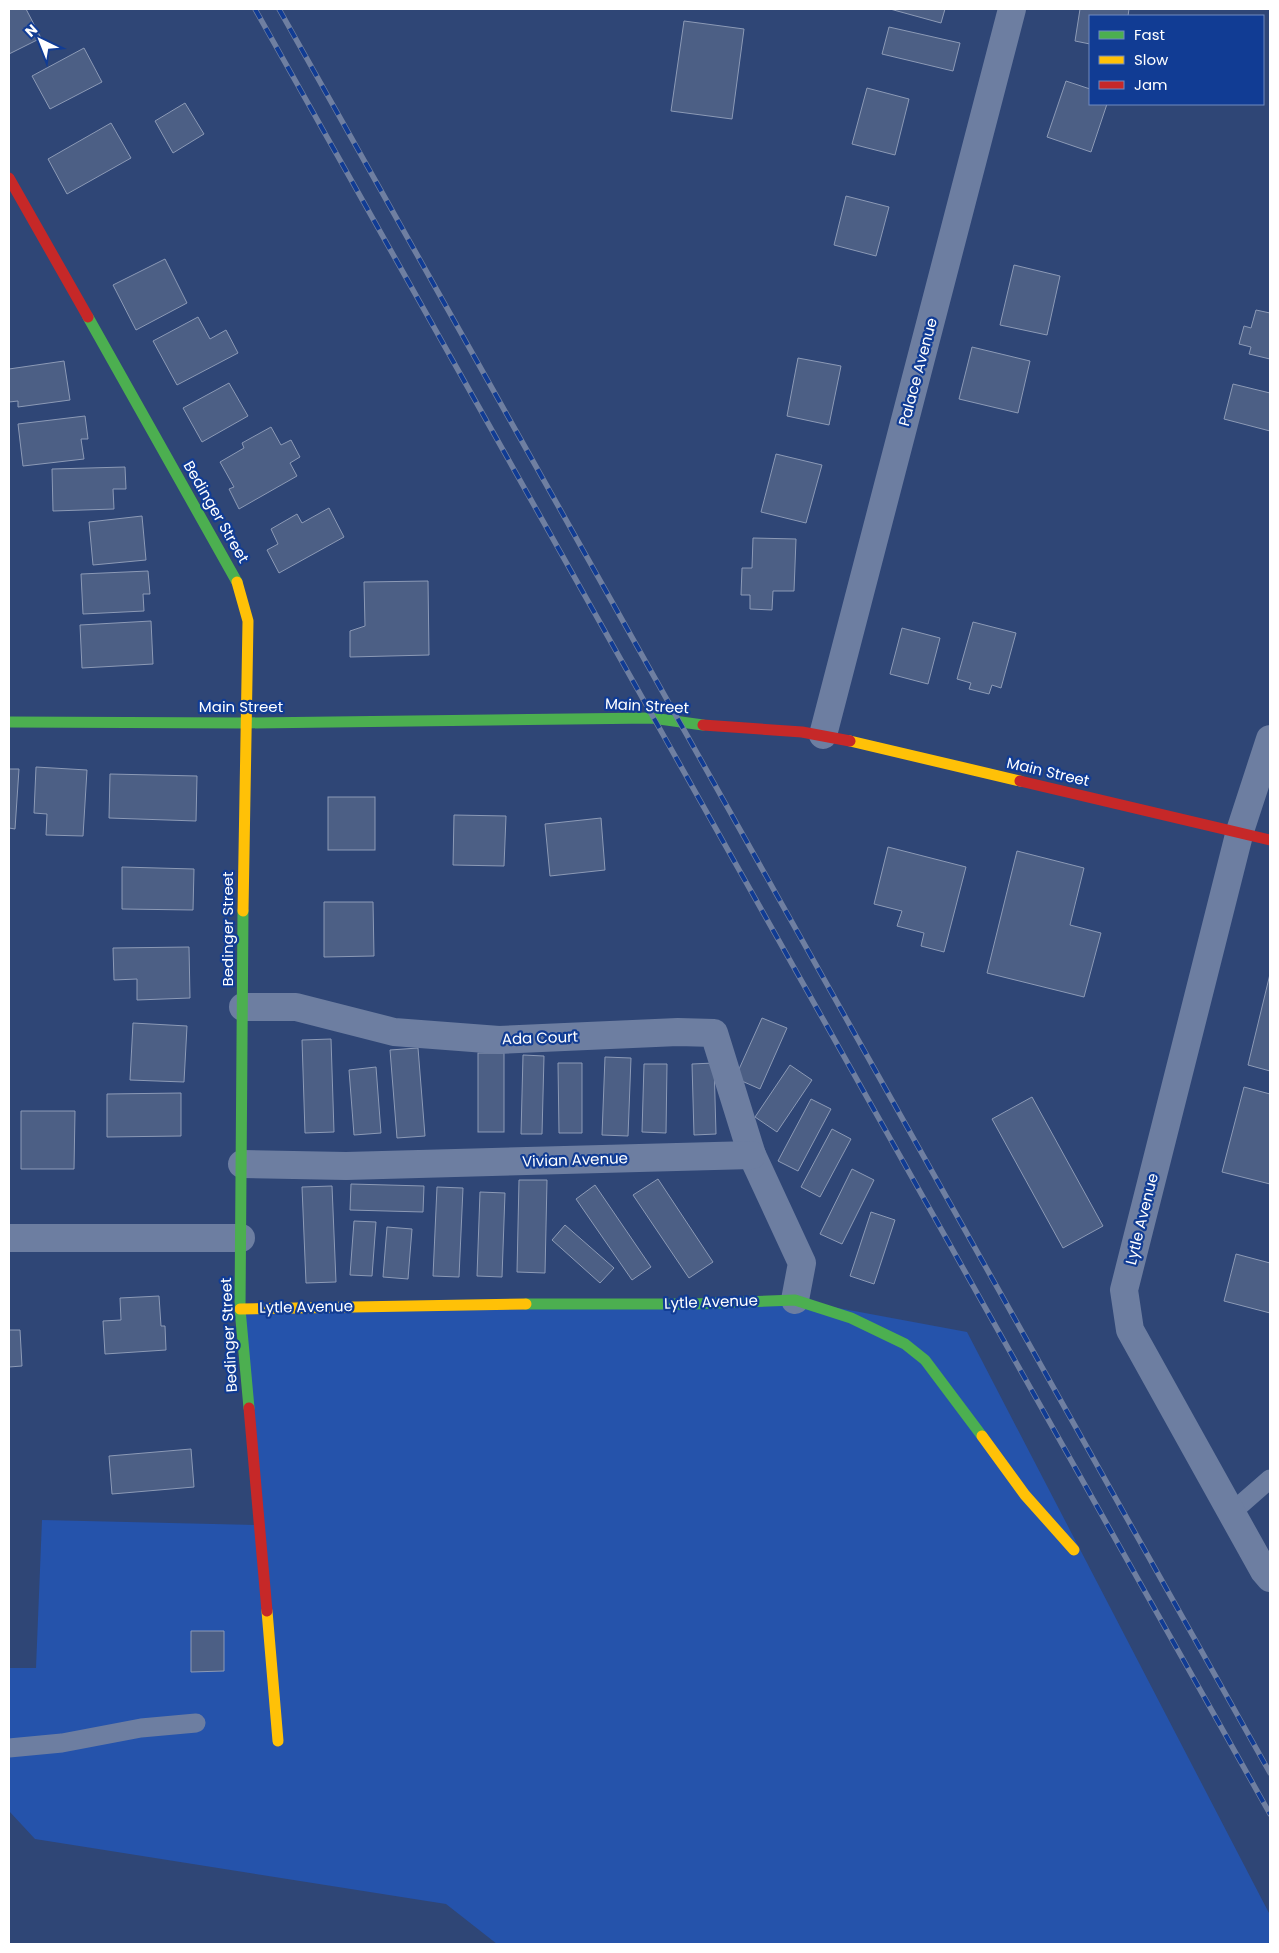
<svg xmlns="http://www.w3.org/2000/svg" width="1279" height="1953" viewBox="0 0 1279 1953" font-family="Poppins,sans-serif">
<style>
.green{fill:#2553ab}
.building{fill:#4c5f85;stroke:#8c9ab6}
.lines{fill:none;stroke-linecap:round;stroke-linejoin:round}
.lane{stroke:#6d7ea1;stroke-width:19}
.street{stroke:#6d7ea1;stroke-width:28}
.fast{stroke:#4caf50;stroke-width:11}
.slow{stroke:#ffc107;stroke-width:11}
.jam{stroke:#c62828;stroke-width:11}
.rail-casing{stroke:#6f7fa1;stroke-width:5.5}
.rail{stroke:#113c94;stroke-width:4;stroke-dasharray:11;stroke-linecap:butt}
.labels{text-anchor:middle;stroke-width:4.5;stroke-linejoin:round;paint-order:stroke}
.street-label{font-size:15px;fill:#fff;stroke:#113c94}
</style>
<rect width="100%" height="100%" fill="#2f4676"/>
<polygon class="green" points="795,1300 967,1332 1270,1915 1270,1944 497,1944 446,1904 35,1839 9,1811 9,1668 36,1668 42,1520 259,1525 240,1309"/>
<g class="building">
<polygon points="9,9 26,9 41,38 9,54"/>
<polygon points="890,9 945,9 941,23"/>
<polygon points="1080,9 1129,9 1128,16 1090,16 1090,44 1075,41"/>
<polygon points="684,21 744,29 732,119 671,111"/>
<polygon points="889,27 960,43 953,71 882,54"/>
<polygon points="84,48 102,82 50,109 32,76"/>
<polygon points="1066,81 1090,89 1090,104 1107,104 1091,152 1047,137"/>
<polygon points="867,88 909,99 895,155 852,144"/>
<polygon points="185,103 204,134 173,153 155,121"/>
<polygon points="111,123 131,158 67,194 48,159"/>
<polygon points="846,196 889,207 876,256 834,245"/>
<polygon points="165,259 187,303 136,330 113,285"/>
<polygon points="1014,265 1060,276 1047,335 1000,325"/>
<polygon points="1256,310 1270,313 1270,359 1249,354 1251,347 1239,344 1244,326 1251,328"/>
<polygon points="198,317 210,339 226,330 238,353 177,385 153,341"/>
<polygon points="972,347 1030,361 1018,413 959,399"/>
<polygon points="798,358 841,366 829,425 787,416"/>
<polygon points="64,361 70,400 18,407 18,401 9,402 9,369"/>
<polygon points="229,383 248,416 202,442 183,408"/>
<polygon points="1233,384 1270,393 1270,431 1224,419"/>
<polygon points="85,416 88,439 81,439 84,459 23,466 18,424"/>
<polygon points="271,427 281,445 291,440 300,457 290,463 297,476 239,509 229,489 234,487 220,462 244,448 242,443"/>
<polygon points="776,454 822,465 806,523 761,512"/>
<polygon points="125,467 126,489 113,489 114,509 53,511 52,469"/>
<polygon points="329,508 344,537 279,573 267,550 278,544 271,529 297,514 302,523"/>
<polygon points="142,516 146,560 93,565 89,522"/>
<polygon points="753,538 796,539 794,591 773,591 772,610 750,609 750,595 741,595 742,568 752,568"/>
<polygon points="148,571 150,594 143,594 144,611 83,614 81,574"/>
<polygon points="428,581 429,655 350,657 350,631 365,626 364,582"/>
<polygon points="151,621 153,664 82,668 80,625"/>
<polygon points="973,622 1016,633 1001,688 992,685 989,694 969,689 971,683 957,679"/>
<polygon points="902,628 940,638 928,684 890,674"/>
<polygon points="36,767 87,770 83,836 46,835 47,814 34,813"/>
<polygon points="9,769 19,769 15,829 9,828"/>
<polygon points="110,774 197,776 196,821 109,818"/>
<rect x="328" y="797" width="47" height="53"/>
<polygon points="454,815 506,816 504,866 453,865"/>
<polygon points="601,818 605,870 550,876 545,824"/>
<polygon points="888,847 966,867 944,952 921,946 924,933 897,926 902,911 874,904"/>
<polygon points="1017,851 1084,868 1070,925 1101,933 1084,997 987,973"/>
<polygon points="122,867 194,869 193,910 122,909"/>
<polygon points="324,902 373,902 374,956 324,957"/>
<polygon points="189,947 190,998 137,1000 137,979 114,980 113,948"/>
<polygon points="1270,974 1270,1071 1248,1065"/>
<polygon points="762,1018 787,1028 760,1089 735,1078"/>
<polygon points="133,1023 187,1026 184,1082 130,1080"/>
<polygon points="331,1039 334,1132 305,1133 302,1040"/>
<polygon points="418,1048 425,1136 397,1138 390,1050"/>
<rect x="478" y="1053" width="26" height="79"/>
<polygon points="523,1055 544,1056 542,1134 521,1134"/>
<polygon points="605,1057 631,1058 628,1136 602,1135"/>
<polygon points="558,1063 582,1063 582,1133 559,1133"/>
<polygon points="714,1063 716,1134 694,1135 692,1064"/>
<polygon points="644,1064 667,1064 666,1133 642,1132"/>
<polygon points="790,1065 812,1080 777,1132 755,1117"/>
<polygon points="376,1067 381,1133 354,1135 349,1070"/>
<polygon points="1244,1087 1270,1094 1270,1184 1222,1172"/>
<polygon points="181,1093 181,1136 107,1137 107,1094"/>
<polygon points="1032,1097 1103,1226 1063,1248 992,1119"/>
<polygon points="811,1099 831,1109 798,1171 778,1161"/>
<polygon points="21,1111 75,1111 74,1169 21,1169"/>
<polygon points="832,1129 851,1139 820,1197 801,1187"/>
<polygon points="852,1169 874,1180 842,1244 820,1234"/>
<polygon points="658,1179 713,1262 689,1278 633,1195"/>
<polygon points="519,1180 547,1180 545,1273 517,1272"/>
<polygon points="351,1184 424,1186 423,1212 350,1210"/>
<polygon points="595,1185 651,1267 632,1280 576,1199"/>
<polygon points="332,1186 336,1282 306,1283 302,1187"/>
<polygon points="437,1187 463,1188 459,1277 433,1276"/>
<polygon points="480,1192 505,1193 502,1277 477,1276"/>
<polygon points="871,1212 895,1220 874,1284 850,1276"/>
<polygon points="354,1221 376,1222 372,1276 350,1275"/>
<polygon points="565,1225 614,1268 600,1283 552,1240"/>
<polygon points="387,1227 412,1229 408,1279 383,1277"/>
<polygon points="1236,1254 1270,1263 1270,1313 1224,1301"/>
<polygon points="159,1296 161,1326 165,1326 166,1350 105,1354 103,1321 121,1320 120,1298"/>
<polygon points="9,1330 20,1330 22,1366 9,1367"/>
<polygon points="191,1449 194,1487 112,1494 109,1456"/>
<polygon points="191,1631 224,1631 224,1671 191,1672"/>
</g>
<g class="lines">
<g class="lane">
<polyline points="1231,1513 1270,1479"/>
<polyline points="9,1748 62,1743 141,1728 196,1723"/>
</g>
<g class="street">
<polyline points="823,735 1012,9"/>
<polyline points="1270,739 1240,831 1124,1290 1130,1330 1264,1571 1270,1578"/>
<polyline points="243,1007 296,1007 394,1032 499,1040 678,1032 714,1033 752,1155 802,1263 795,1300"/>
<polyline points="242,1164 346,1166 752,1155"/>
<polyline points="9,1238 241,1238"/>
</g>
<g class="fast">
<polyline points="88,317 237,582"/>
<polyline points="9,722 245,723 652,718 703,725"/>
<polyline points="243,911 240,1309 249,1408"/>
<polyline points="526,1304 693,1304 795,1300 851,1318 905,1344 925,1360 982,1436"/>
</g>
<g class="slow">
<polyline points="237,582 248,621 243,911"/>
<polyline points="850,741 1020,781"/>
<polyline points="240,1309 526,1304"/>
<polyline points="982,1436 1025,1495 1074,1550"/>
<polyline points="267,1611 278,1741"/>
</g>
<g class="jam">
<polyline points="9,178 88,317"/>
<polyline points="703,725 802,732 850,741"/>
<polyline points="1020,781 1270,840"/>
<polyline points="249,1408 267,1611"/>
</g>
<defs>
<g id="rail">
<polyline points="255,9 1270,1814"/>
<polyline points="279,9 1270,1773"/>
</g>
</defs>
<use href="#rail" class="rail-casing"/>
<use href="#rail" class="rail"/>
</g>
<g class="labels">
<g class="street-label">
<text transform="translate(918 372) rotate(-75)" y="5">Palace Avenue</text>
<text transform="translate(216 512) rotate(60)" y="5">Bedinger Street</text>
<text transform="translate(647 706) rotate(3)" y="5">Main Street</text>
<text x="241" y="712">Main Street</text>
<text transform="translate(1048 772) rotate(13)" y="5">Main Street</text>
<text transform="translate(228 929) rotate(-90)" y="5">Bedinger Street</text>
<text transform="translate(540 1038) rotate(-2)" y="5">Ada Court</text>
<text transform="translate(575 1160) rotate(-2)" y="5">Vivian Avenue</text>
<text transform="translate(1142 1219) rotate(-76)" y="5">Lytle Avenue</text>
<text transform="translate(711 1302) rotate(-2)" y="5">Lytle Avenue</text>
<text transform="translate(306 1307) rotate(-1)" y="5">Lytle Avenue</text>
<text transform="translate(229 1335) rotate(-93)" y="5">Bedinger Street</text>
</g>
</g>
<rect width="1279" height="1953" fill="none" stroke="#ffffff" stroke-width="20"/>
<rect x="1089" y="15" width="175" height="90" fill="#113c94" stroke="#708abf"/>
<rect x="1099" y="31" width="25" height="8" fill="#4caf50" stroke="#708abf"/>
<text x="1134" y="40" font-size="15" fill="#ffffff">Fast</text>
<rect x="1099" y="56" width="25" height="8" fill="#ffc107" stroke="#708abf"/>
<text x="1134" y="65" font-size="15" fill="#ffffff">Slow</text>
<rect x="1099" y="81" width="25" height="8" fill="#c62828" stroke="#708abf"/>
<text x="1134" y="90" font-size="15" fill="#ffffff">Jam</text>
<g transform="translate(40 40) rotate(317)" stroke="#113c94" stroke-width="4" paint-order="stroke">
<path d="M0-4L9 19L0 12L-9 19Z" fill="#ffffff"/>
<text y="-8" font-size="14" font-weight="bold" text-anchor="middle" fill="#ffffff">N</text>
</g>
</svg>
